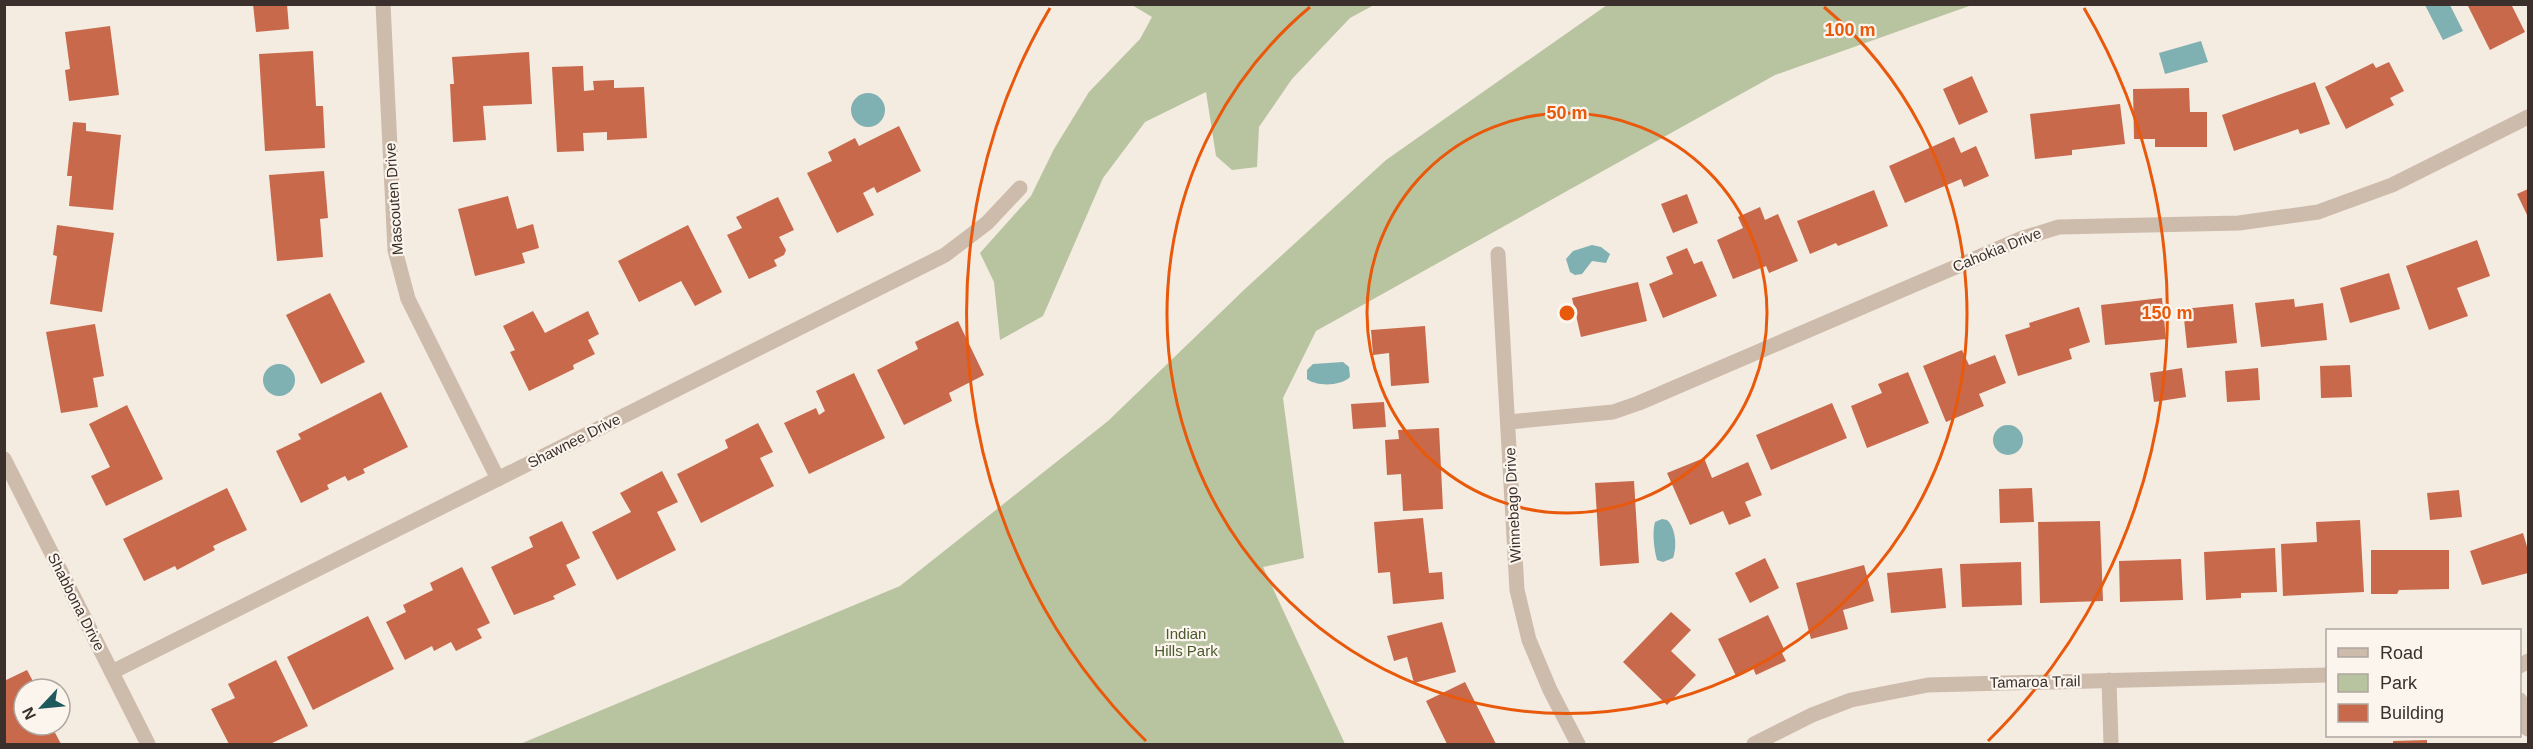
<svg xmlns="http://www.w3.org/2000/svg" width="2533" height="749" viewBox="0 0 2533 749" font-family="Helvetica,sans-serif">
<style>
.green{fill:#b8c4a0}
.water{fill:#7fb0b2}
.building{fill:#c8694b}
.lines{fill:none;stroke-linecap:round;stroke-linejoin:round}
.minor{stroke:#cdbbac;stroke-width:15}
.ring{fill:none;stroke:#e8590c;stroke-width:3}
.labels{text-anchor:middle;stroke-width:4.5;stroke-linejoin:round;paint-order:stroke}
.street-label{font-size:15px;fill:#3b302b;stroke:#fbf5ee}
.park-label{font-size:15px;fill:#4a5a2e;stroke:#fbf5ee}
.centre{fill:#e8590c;stroke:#fbf5ee;stroke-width:3}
.ring-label{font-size:18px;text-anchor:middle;font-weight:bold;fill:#e8590c;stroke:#fbf5ee;stroke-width:4.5;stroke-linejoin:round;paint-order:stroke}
</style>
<rect width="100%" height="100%" fill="#f4ebe1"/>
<g class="green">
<polygon points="1132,5 1374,5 1350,18 1292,79 1259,127 1257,167 1232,170 1216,156 1206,92 1145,122 1103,178 1043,316 1000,340 994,282 980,253 1031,196 1054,149 1089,92 1140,39 1152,17"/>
<polygon points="1607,5 1972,5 1775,75 1316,331 1283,398 1304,558 1263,567 1345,744 520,744 900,586 1108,421 1246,288 1386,160"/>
</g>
<g class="water">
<polygon points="2425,5 2450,5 2463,31 2443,40"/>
<polygon points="2201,41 2208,62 2165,74 2159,53"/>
<circle cx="868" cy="110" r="17"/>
<polygon points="1592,245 1601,247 1610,254 1606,263 1592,261 1582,274 1575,275 1570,272 1566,259 1573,251"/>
<path d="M1343,362L1349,367L1350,377C1341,386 1317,387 1307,379V370L1313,364Z"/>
<circle cx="279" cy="380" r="16"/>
<circle cx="2008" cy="440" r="15"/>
<path d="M1662,519L1667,520C1676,528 1677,547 1673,558L1663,562L1657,560C1654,549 1652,533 1655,522Z"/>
</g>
<g class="building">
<polygon points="253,4 287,4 289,29 256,32"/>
<polygon points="2467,4 2511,4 2525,32 2490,50"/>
<polygon points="110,26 119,95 69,101 65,70 70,69 65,32"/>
<polygon points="313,51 316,106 323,106 325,148 265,151 259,54"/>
<polygon points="529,52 532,104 483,106 486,140 453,142 450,84 454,84 452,57"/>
<polygon points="2389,62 2404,91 2390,98 2394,105 2346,129 2325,87 2373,63 2376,68"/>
<polygon points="583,66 584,91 594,90 593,81 614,80 614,88 644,87 647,138 607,140 607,132 583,133 584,151 557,152 552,67"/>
<polygon points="1972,76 1988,112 1959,125 1943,89"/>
<polygon points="2315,82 2330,124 2300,134 2298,129 2234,151 2222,115"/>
<polygon points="2189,88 2190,112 2207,112 2207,147 2155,147 2155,139 2134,139 2133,89"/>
<polygon points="2120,104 2125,144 2072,150 2072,155 2035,159 2030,114"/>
<polygon points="73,122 86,123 86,131 121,135 113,210 69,206 72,176 67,176"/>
<polygon points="899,126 921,171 877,193 874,187 863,193 874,215 837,233 807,173 832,161 828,152 855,138 859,146"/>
<polygon points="1954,137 1961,153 1976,146 1989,176 1964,187 1961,179 1905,203 1889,166"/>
<polygon points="324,171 328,218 320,219 323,257 277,261 269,175"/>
<polygon points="2528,189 2528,217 2517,194"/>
<polygon points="1874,190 1888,226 1838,246 1836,243 1810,254 1797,221"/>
<polygon points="1687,194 1698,223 1673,233 1661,204"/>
<polygon points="508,196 517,229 533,224 539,248 522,253 525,263 475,276 458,209"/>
<polygon points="778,197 794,230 779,237 786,250 784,255 774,260 777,266 749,279 727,235 742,228 736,217"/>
<polygon points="1760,207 1765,220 1778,214 1798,261 1769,273 1766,266 1733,279 1717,240 1743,228 1738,217"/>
<polygon points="57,225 114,233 102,312 50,304 57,256 53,255"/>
<polygon points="688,225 722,292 695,306 681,281 639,302 618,261"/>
<polygon points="2477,240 2490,276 2457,288 2468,316 2429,330 2406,266"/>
<polygon points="1687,248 1694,264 1702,261 1717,296 1663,318 1649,284 1673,274 1666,257"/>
<polygon points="2389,273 2400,309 2350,323 2340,288"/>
<polygon points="1638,282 1647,321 1581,337 1572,298"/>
<polygon points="330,293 365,362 321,384 286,315"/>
<polygon points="2162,298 2166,339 2105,345 2101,305"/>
<polygon points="2294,299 2295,307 2323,303 2327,340 2261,347 2255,303"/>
<polygon points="2233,304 2237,343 2187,348 2183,309"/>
<polygon points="2079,307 2090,342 2069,349 2072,359 2018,376 2005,335 2030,327 2029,323"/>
<polygon points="533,311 545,333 588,311 599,334 588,340 595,354 573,365 574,369 529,391 510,352 515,350 503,326"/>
<polygon points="958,321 984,375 949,393 952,401 904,425 877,370 918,349 915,342"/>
<polygon points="95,324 104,376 93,378 98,407 61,413 46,332"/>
<polygon points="1425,326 1429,383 1391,386 1389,353 1373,355 1371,330"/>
<polygon points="1962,350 1969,365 1995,355 2006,383 1979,394 1984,406 1946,422 1923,366"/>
<polygon points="2350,365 2352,397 2321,398 2320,366"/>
<polygon points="2182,368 2186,397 2154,402 2150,373"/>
<polygon points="2258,368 2260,400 2227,402 2225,371"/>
<polygon points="1908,372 1929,423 1867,448 1851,406 1882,393 1878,384"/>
<polygon points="854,373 885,438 809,474 784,423 816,408 819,415 825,411 816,391"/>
<polygon points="381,392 408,447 363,469 365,473 348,481 345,476 327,485 329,489 301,503 276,451 301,439 298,434"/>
<polygon points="1384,402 1386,427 1353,429 1351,404"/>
<polygon points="1832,403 1847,438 1771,470 1756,435"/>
<polygon points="127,405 163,479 106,506 91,476 110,467 89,424"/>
<polygon points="758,423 773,452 760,458 774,486 701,523 677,474 728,448 725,440"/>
<polygon points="1439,428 1443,509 1403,511 1401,474 1387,475 1385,440 1399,439 1398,430"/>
<polygon points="1704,458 1712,478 1748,462 1762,495 1745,502 1751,516 1729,525 1723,511 1690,525 1667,473"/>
<polygon points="662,471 678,502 657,512 676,550 617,580 592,532 631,512 620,493"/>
<polygon points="1634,481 1639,563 1600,566 1595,483"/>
<polygon points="227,488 247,530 213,546 215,550 177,570 175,566 144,581 123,539"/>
<polygon points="2032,488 2034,522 2000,523 1999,489"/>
<polygon points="2459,490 2462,517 2430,520 2427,493"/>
<polygon points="1423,518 1429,573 1442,572 1444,599 1393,604 1390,572 1378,573 1374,522"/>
<polygon points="2360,520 2364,592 2283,596 2281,544 2317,542 2316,522"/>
<polygon points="562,521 580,558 566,565 576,585 553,596 555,599 514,615 491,567 533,547 529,537"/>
<polygon points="2100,521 2103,601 2040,603 2038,522"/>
<polygon points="2523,533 2528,550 2528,573 2482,585 2470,551"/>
<polygon points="2275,548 2277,592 2241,593 2241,598 2206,600 2204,552"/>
<polygon points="2371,550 2449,550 2449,589 2399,590 2397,594 2371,594"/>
<polygon points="1765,558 1779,588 1750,603 1735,573"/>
<polygon points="2181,559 2183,600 2120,602 2119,561"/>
<polygon points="2021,562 2022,605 1962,607 1960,564"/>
<polygon points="1864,565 1874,601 1843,610 1848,629 1811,639 1796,583"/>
<polygon points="462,567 490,623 477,629 482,638 456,651 451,642 434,651 432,646 405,660 386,622 406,612 403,605 433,590 430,583"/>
<polygon points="1942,568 1946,608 1891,613 1887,573"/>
<polygon points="1671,612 1691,630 1671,651 1696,675 1667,705 1623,662"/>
<polygon points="1768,615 1785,651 1782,653 1786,661 1756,675 1753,668 1736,676 1718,639"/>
<polygon points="368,616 394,669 313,710 287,657"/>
<polygon points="1442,622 1456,672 1414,683 1407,657 1394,661 1387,636"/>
<polygon points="276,660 308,726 270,744 229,744 211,709 235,698 228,684"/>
<polygon points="27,670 37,689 24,689 24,725 44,725 46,729 52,727 61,744 4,744 4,681"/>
<polygon points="1465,682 1496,744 1447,744 1426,701"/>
<polygon points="2427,740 2427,744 2393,744 2393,741"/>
</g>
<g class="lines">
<g class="minor">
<polyline points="383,4 395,250 408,299 498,479"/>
<polyline points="1498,254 1517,590 1529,640 1550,690 1578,744"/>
<polyline points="1509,422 1613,412 1639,403 2023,238 2059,227 2239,223 2318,212 2392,185 2528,117"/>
<polyline points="4,459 148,744"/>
<polyline points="2520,666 2528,661"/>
<polyline points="112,672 945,255 987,223 1020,188"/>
<polyline points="2109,680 2111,744"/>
<polyline points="2520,700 2528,729"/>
<polyline points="1754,744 1812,715 1851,700 1928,685 2328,675"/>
</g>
</g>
<g class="ring">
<circle cx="1567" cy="313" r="200"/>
<path d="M1824 7A400 400 0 1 1 1310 7"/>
<path d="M1146 741A600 600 0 0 1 1050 8M2084 8A600 600 0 0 1 1988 741"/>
</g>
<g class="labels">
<g class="street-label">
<text transform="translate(394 199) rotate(-94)" y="5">Mascouten Drive</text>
<text transform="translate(1997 250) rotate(-22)" y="5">Cahokia Drive</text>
<text transform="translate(574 441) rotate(-27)" y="5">Shawnee Drive</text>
<text transform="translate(1513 505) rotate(-93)" y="5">Winnebago Drive</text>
<text transform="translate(76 602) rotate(63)" y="5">Shabbona Drive</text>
<text transform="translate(2035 682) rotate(-1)" y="5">Tamaroa Trail</text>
</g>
<g class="park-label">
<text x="1186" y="639">Indian<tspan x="1186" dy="17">Hills Park</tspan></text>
</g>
</g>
<circle cx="1567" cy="313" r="9" class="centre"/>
<g class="ring-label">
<text x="1850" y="36">100 m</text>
<text x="1567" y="119">50 m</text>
<text x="2167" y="319">150 m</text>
</g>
<rect width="2533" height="749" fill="none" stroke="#3b302b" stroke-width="12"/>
<rect x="2326" y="629" width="195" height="108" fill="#fbf5ee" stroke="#aea6a0" stroke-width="1.5"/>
<rect x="2338" y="648" width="30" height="9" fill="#cdbbac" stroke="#aea6a0" stroke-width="1.5"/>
<text x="2380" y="659" font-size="18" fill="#3b302b">Road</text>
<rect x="2338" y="674" width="30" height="18" fill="#b8c4a0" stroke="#aea6a0" stroke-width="1.5"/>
<text x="2380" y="689" font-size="18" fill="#3b302b">Park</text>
<rect x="2338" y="704" width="30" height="18" fill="#c8694b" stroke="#aea6a0" stroke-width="1.5"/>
<text x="2380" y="719" font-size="18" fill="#3b302b">Building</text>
<g transform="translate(42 707) rotate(244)"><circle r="28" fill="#fbf5ee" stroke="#aea6a0" stroke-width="1.5"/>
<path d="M0-4.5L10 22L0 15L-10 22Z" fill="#1f5a5e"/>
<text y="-9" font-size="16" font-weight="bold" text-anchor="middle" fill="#3b302b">N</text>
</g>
</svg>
